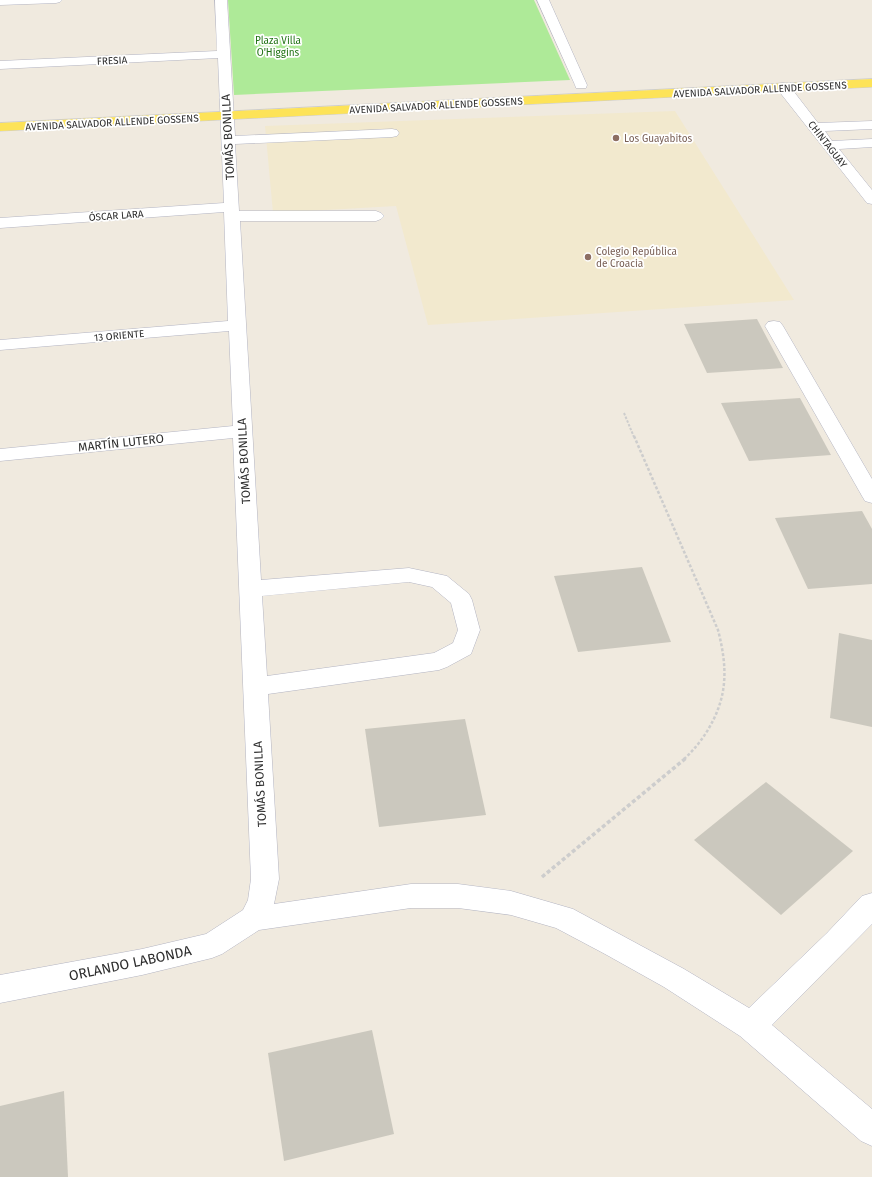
<svg xmlns="http://www.w3.org/2000/svg" width="872" height="1177" viewBox="0 0 872 1177" font-family="'Fira Sans',sans-serif">
<style>
.education{fill:#f2e9ce}
.green{fill:#aeea98}
.building{fill:#cbc8be}
.lines{fill:none;stroke-linecap:round;stroke-linejoin:round}
.minor-casing{stroke:#b3b4c2;stroke-width:1}
.major-casing{stroke:#cdcdcd;stroke-width:1}
.path-far2{stroke:#cdcdcd;stroke-width:2;stroke-dasharray:2.5 1.5;stroke-linecap:butt}
.path-far1{stroke:#cdcdcd;stroke-width:2.5;stroke-dasharray:3 2;stroke-linecap:butt}
.path{stroke:#cdcdcd;stroke-width:3.5;stroke-dasharray:4 2.5;stroke-linecap:butt}
.minor{fill:#fff;fill-rule:evenodd}
.major{fill:#fde358;fill-rule:evenodd}
.education-dot{fill:#8d6e63;stroke:#fff;stroke-width:1.5}
.labels{text-anchor:middle;stroke-width:3.5;stroke-linejoin:round;paint-order:stroke}
.far-park-label{font-size:10px;fill:#217315;stroke:#fff}
.far-street-label{font-size:10px;fill:#2e2e2e;stroke:#fff}
.far-education-label{font-size:10px;fill:#785e54;stroke:#fff;text-anchor:start}
.street-label{font-size:12px;fill:#2e2e2e;stroke:#fff}
.near-street-label{font-size:14px;fill:#2e2e2e;stroke:#fff}
</style>
<rect width="100%" height="100%" fill="#f0eadf"/>
<polygon class="education" points="675,111 794,300 428,325 396,206 273,213 265,126"/>
<polygon class="green" points="228,0 534,0 570,80 234,95"/>
<g class="building">
<polygon points="757,319 783,368 707,373 684,324"/>
<polygon points="800,398 831,455 749,461 721,403"/>
<polygon points="862,511 872,529 872,584 808,589 775,518"/>
<polygon points="642,567 671,642 578,652 554,576"/>
<polygon points="839,633 872,640 872,727 830,718"/>
<polygon points="465,719 486,815 379,827 365,729"/>
<polygon points="766,782 853,851 781,915 694,840"/>
<polygon points="372,1030 394,1134 284,1161 268,1053"/>
<polygon points="64,1091 68,1177 0,1177 0,1106"/>
</g>
<g class="lines">
<defs>
<g id="minor">
<polygon points="0,0 62,0 60,2 56,3 0,5"/>
<path d="M215,0H227L235,136L392,129L397,130L399,133L397,136L392,137L235,144L239,211H376L381,213L384,216L381,219L376,221H240L261,580L409,568L447,576L469,594L472,600L480,630L471,654L447,667L439,670L268,694L279,879L274,904L411,884H458L511,891L573,909L684,969L749,1008L827,933L862,896L872,893V924L772,1025L872,1109V1146L861,1141L740,1036L664,987L605,954L556,928L511,915L458,908H411L259,930L222,954L212,958L142,975L0,1003V975L142,949L206,934L243,910L248,900L251,879L233,438L0,461V449L233,426L229,331L0,350V340L228,321L224,212L0,228V218L224,203L218,58L0,69V61L217,51ZM409,582L432,587L451,603L458,630L453,643L434,653L267,676L262,596Z"/>
<polygon points="537,0 549,0 587,85 586,88 576,88 575,85"/>
<polygon points="783,83 788,84 818,123 872,121 872,129 825,131 832,141 872,139 872,147 839,149 872,190 872,204 867,203 778,90 777,87 778,84"/>
<polygon points="774,321 780,322 783,326 872,479 872,503 865,501 862,496 765,326 768,322"/>
</g>
<polygon id="major" points="872,79 872,87 0,131 0,123"/>
</defs>
<use href="#minor" class="minor-casing"/>
<use href="#major" class="major-casing"/>
<polyline class="path-far2" points="624,413 634,437"/>
<path class="path-far1" d="M634,436L718,630C728,669 728,698 706,733C700,742 693,751 684,759"/>
<polyline class="path" points="542,877 686,758"/>
<use href="#minor" class="minor"/>
<use href="#major" class="major"/>
</g>
<g class="education-dot">
<circle cx="616" cy="138" r="4"/>
<circle cx="588" cy="257" r="4"/>
</g>
<g class="labels">
<g class="far-park-label">
<text x="278" y="44">Plaza Villa<tspan x="278" dy="12">O'Higgins</tspan></text>
</g>
<g class="far-street-label">
<text transform="translate(112 60) rotate(-3)" y="4">FRESIA</text>
<text transform="translate(760 89) rotate(-3)" y="4">AVENIDA SALVADOR ALLENDE GOSSENS</text>
<text transform="translate(436 105) rotate(-3)" y="4">AVENIDA SALVADOR ALLENDE GOSSENS</text>
<text transform="translate(112 122) rotate(-3)" y="4">AVENIDA SALVADOR ALLENDE GOSSENS</text>
<text transform="translate(828 144) rotate(52)" y="4">CHINTAGUAY</text>
<text transform="translate(116 215) rotate(-4)" y="4">ÓSCAR LARA</text>
<text transform="translate(119 335) rotate(-5)" y="4">13 ORIENTE</text>
</g>
<g class="far-education-label">
<text x="624" y="142">Los Guayabitos</text>
<text x="596" y="255">Colegio República<tspan x="596" dy="12">de Croacia</tspan></text>
</g>
<g class="street-label">
<text transform="translate(228 137) rotate(-93)" y="4">TOMÁS BONILLA</text>
<text transform="translate(121 443) rotate(-6)" y="4">MARTÍN LUTERO</text>
<text transform="translate(244 461) rotate(-93)" y="4">TOMÁS BONILLA</text>
<text transform="translate(260 784) rotate(-93)" y="4">TOMÁS BONILLA</text>
</g>
<g class="near-street-label">
<text transform="translate(130 963) rotate(-12)" y="5">ORLANDO LABONDA</text>
</g>
</g>
</svg>
